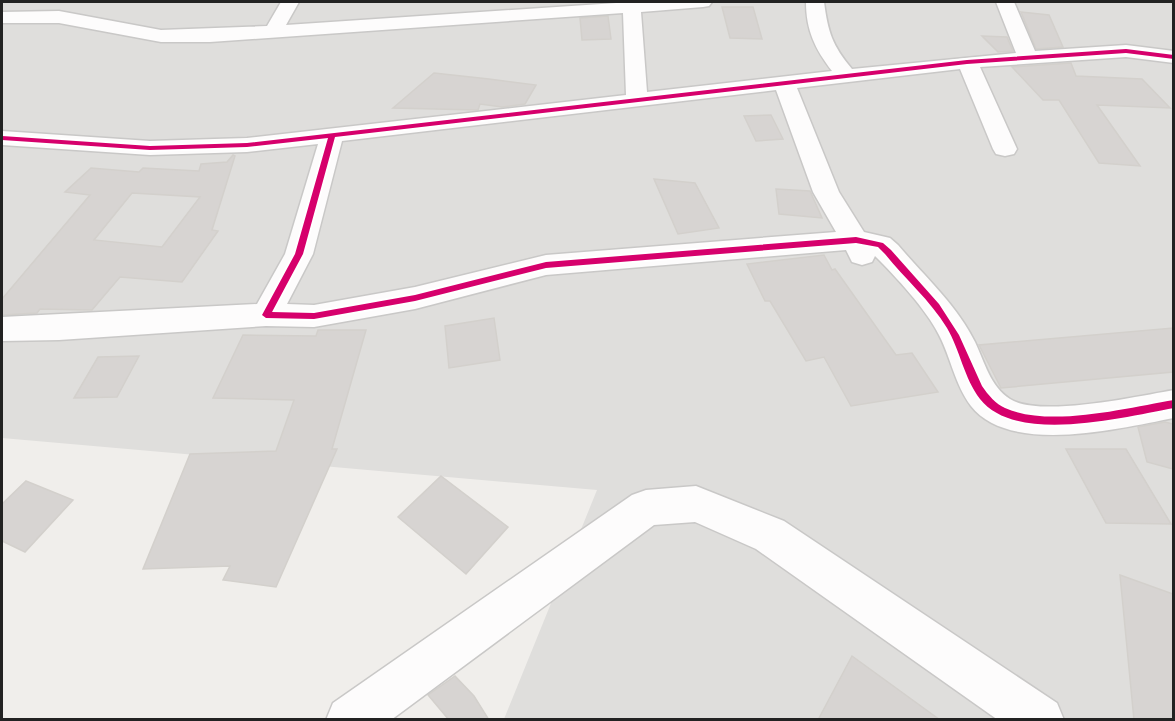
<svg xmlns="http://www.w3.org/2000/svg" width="1175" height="721" viewBox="0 0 1175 721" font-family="'PT Sans Narrow',sans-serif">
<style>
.residential{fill:#dfdedc}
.building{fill:#d7d4d2;stroke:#d3d0cc;stroke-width:1.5;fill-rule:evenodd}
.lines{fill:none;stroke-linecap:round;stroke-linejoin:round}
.minor-casing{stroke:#c9c8c7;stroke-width:3}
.minor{fill:#fdfcfc;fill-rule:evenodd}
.cycleway-casing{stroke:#fff;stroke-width:4}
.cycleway{fill:#d6006c;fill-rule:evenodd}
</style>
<rect width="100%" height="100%" fill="#f0eeeb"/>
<polygon class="residential" points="2,2 1173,2 1173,719 504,719 597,490 2,438"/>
<g class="building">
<polygon points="722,7 753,7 762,39 730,38"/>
<polygon points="1021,12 1049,15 1063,47 1036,49"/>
<polygon points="608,16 611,39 582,40 580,18"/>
<polygon points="982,36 1007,37 1013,51 998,52"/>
<polygon points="1071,63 1076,76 1142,79 1170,108 1097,105 1140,166 1099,163 1059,100 1043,100 1012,67"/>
<polygon points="434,73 489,79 536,85 525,104 502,107 480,104 478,110 393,108"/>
<polygon points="771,115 783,139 756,141 744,116"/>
<path d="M233,155L235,156L212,230L218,231L182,282L120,277L92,310L40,309L37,313L2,315V299L90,195L65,192L91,168L139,172L143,168L199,171L201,164L227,162ZM132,193L200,197L162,247L94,240Z"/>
<polygon points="654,179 695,183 719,228 678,234"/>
<polygon points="776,189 810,191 822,218 779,214"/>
<polygon points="824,255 832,270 835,269 896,355 912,353 938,392 851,406 824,357 806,361 770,301 765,301 747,264"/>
<polygon points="494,318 500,360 449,368 445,326"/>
<polygon points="1173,328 1173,372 1001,388 979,345"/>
<polygon points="318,330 366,330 332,449 337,449 276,587 223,580 230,566 143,569 190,454 276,451 294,400 213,398 243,335 316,336"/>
<polygon points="139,356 117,397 74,398 98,357"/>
<polygon points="1165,422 1173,424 1173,469 1147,462 1138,427"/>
<polygon points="1066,449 1126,449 1171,524 1106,523"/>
<polygon points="441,476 508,527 466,574 398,517"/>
<polygon points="26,481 73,500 25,552 2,541 2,504"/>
<polygon points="1120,575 1173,594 1173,720 1134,720"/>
<polygon points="852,656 940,720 818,720"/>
<polygon points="455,676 474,696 489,720 449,720 428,695"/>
</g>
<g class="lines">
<defs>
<g id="minor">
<path d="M281,2H299L286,25L631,2H712L709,6L703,7L641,12L647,92L832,71C815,49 806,30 806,2H824C828,32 832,45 852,69L1016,53L996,2H1014L1035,51L1126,45L1174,51V63L1126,57L980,67L1017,149L1014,154L1005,156L996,154L993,149L960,69L797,88L839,192L864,232L890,238L898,245C925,277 956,304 975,342C985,363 990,386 1010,399C1040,418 1139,396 1174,390V418C1121,428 1010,456 971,406C955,385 951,358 939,335C926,309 896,277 875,256L872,262L862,265L852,262L846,250L546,275L415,309L314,327L266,326L59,340L2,341V317L257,304L285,254L318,144L247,152L150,155L2,145V131L150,141L247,138L626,95L623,13L210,42H161L59,23H2V12L59,11L161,30L267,26ZM776,90L813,192L836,232L546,255L415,287L314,305L287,304L313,254L342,141Z"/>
<polygon points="696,486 784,521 1057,703 1064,720 998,720 756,549 695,522 654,525 391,720 326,720 333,703 632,495 646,490"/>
</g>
</defs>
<use href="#minor" class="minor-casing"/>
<use href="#minor" class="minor"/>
<defs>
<path id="cycleway" d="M1126,49L1174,55V59L1126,53L967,64L335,137L303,254L272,312L314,313L415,295L546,262L856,237L883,243L891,250L939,304L959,335L982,386C988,395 996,404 1005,408C1050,428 1126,408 1174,400V408C1124,417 1016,445 980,399C964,378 960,350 947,328C930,300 905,279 885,254L878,247L856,243L546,268L415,301L314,319L266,318L262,315L295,254L328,138L247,147L150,150L2,140V136L150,146L247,143L967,60Z"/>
</defs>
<use href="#cycleway" class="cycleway-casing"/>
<use href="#cycleway" class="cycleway"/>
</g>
<rect width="1175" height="721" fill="none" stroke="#222222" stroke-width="6"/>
</svg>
